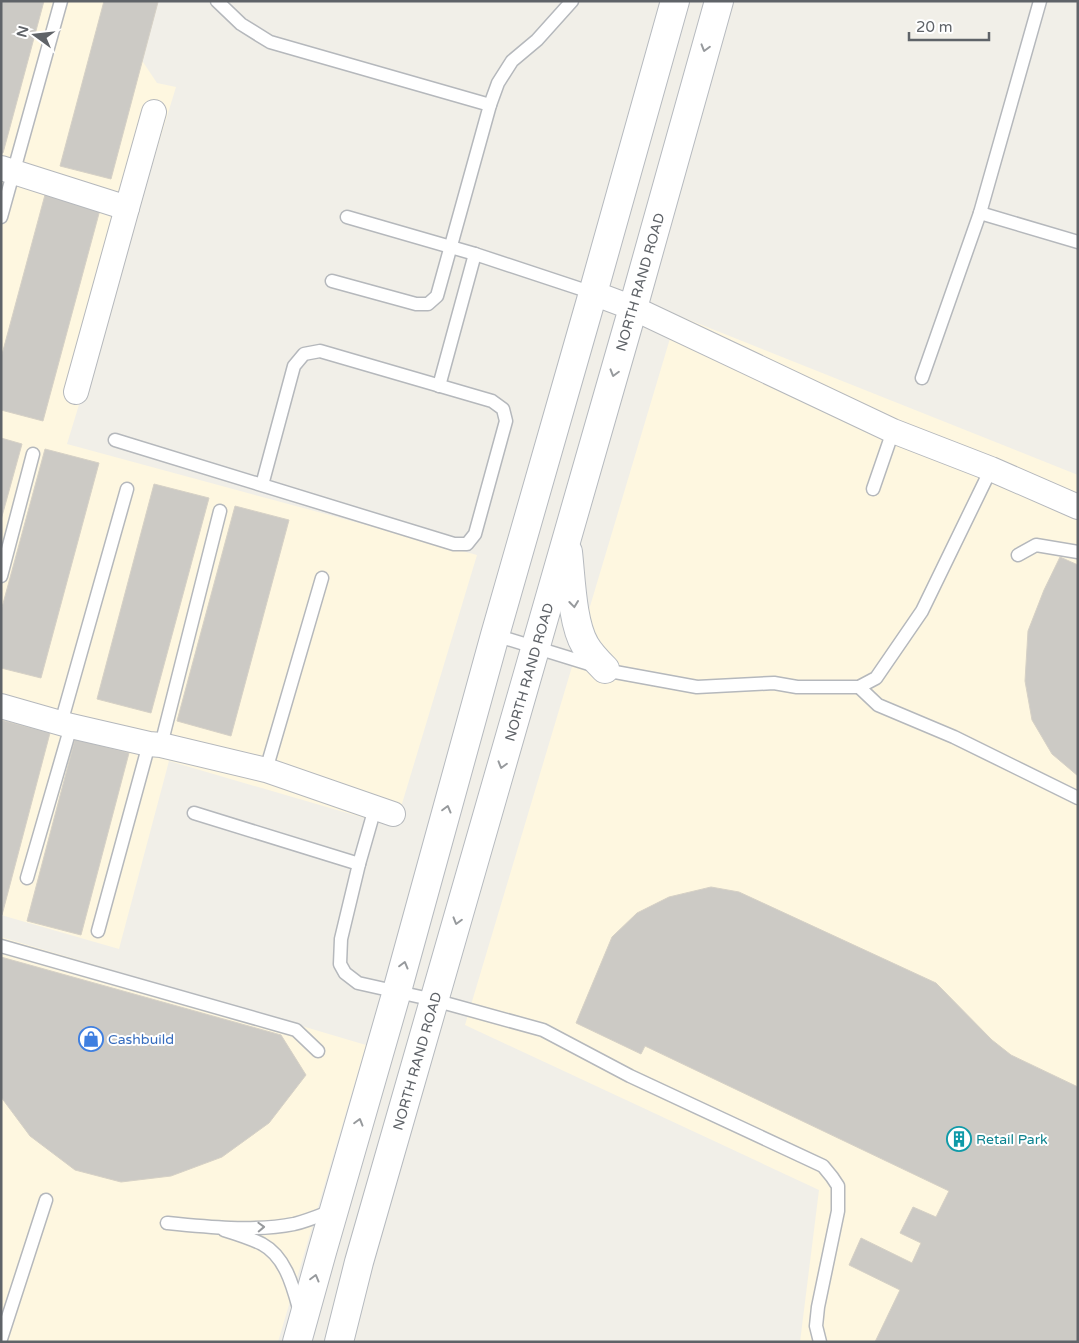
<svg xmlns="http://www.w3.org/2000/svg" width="1079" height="1343" viewBox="0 0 1079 1343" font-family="'Varela Round',sans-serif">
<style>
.commercial{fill:#fef7e0}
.building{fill:#cccac5;stroke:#d6d1c6}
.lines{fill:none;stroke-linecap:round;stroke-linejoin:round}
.lane-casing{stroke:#b5b8bc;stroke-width:15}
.street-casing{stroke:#b5b8bc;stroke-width:26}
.secondary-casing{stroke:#b6babf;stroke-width:30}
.lane{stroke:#fff;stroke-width:12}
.street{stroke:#fff;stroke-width:24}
.secondary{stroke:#fff;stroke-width:28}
.oneway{stroke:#979a9d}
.labels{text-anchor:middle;stroke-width:4;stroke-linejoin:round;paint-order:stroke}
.street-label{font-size:14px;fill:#5f6368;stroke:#fff}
.shop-label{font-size:14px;fill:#366cbe;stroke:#fff;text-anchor:start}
.culture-label{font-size:14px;fill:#0d838f;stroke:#fff;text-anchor:start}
</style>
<rect width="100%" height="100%" fill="#f1efe8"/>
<g class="commercial">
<polygon points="1,1 153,1 137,53 157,83 176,87 67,444 477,555 395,827 169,761 119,949 1,915"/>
<polygon points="677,315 1078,475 1078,1342 800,1342 819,1190 465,1025"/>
<polygon points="1,937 366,1045 278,1342 1,1342"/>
</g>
<g class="building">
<polygon points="1,1 44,1 3,153 1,153"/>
<polygon points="104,1 158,2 111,179 60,166"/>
<polygon points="46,191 101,206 43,421 1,410 1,358"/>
<polygon points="1,438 22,444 1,520"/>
<polygon points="45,449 99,463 41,678 1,668 1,611"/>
<polygon points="154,484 209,498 151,713 97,699"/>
<polygon points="235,506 289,520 231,736 177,721"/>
<polygon points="1060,557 1078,565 1078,776 1052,754 1032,720 1025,681 1028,631 1044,590"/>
<polygon points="1,720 50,733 2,915 1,915"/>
<polygon points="75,739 129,753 81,935 27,921"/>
<polygon points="711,887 739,892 936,983 992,1040 1011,1055 1078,1087 1078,1342 875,1342 900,1290 849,1265 861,1238 912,1263 921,1243 900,1233 913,1207 936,1217 949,1191 645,1046 641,1054 576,1023 612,937 637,913 669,897"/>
<polygon points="1,957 281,1035 306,1075 269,1123 222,1157 171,1176 121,1182 75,1170 30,1136 1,1097"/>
</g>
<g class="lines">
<defs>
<g id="lane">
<polyline points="217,1 241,24 270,42 490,105 437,296 428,304 416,304 332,281"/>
<polyline points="490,105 498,83 512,61 537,40 572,1"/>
<polyline points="980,213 1040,1"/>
<polyline points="1,217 61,1"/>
<polyline points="347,217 475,254"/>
<polyline points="922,378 980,213 1078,242"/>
<polyline points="439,386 475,254 593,293"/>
<polyline points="115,440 454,544 467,544 475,534 506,421 503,409 492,401 320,351 304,354 294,366 262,485"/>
<polyline points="873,489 893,431"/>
<polyline points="1018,555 1036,545 1078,552"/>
<polyline points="1,576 33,454"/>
<polyline points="495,635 615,672 697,687 774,683 797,687 859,687 876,678 922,611 991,469"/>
<polyline points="859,687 878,705 954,737 1078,798"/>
<polyline points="61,723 127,489"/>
<polyline points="161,745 220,511"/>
<polyline points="266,770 322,578"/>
<polyline points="194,813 359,864 341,939 340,964 345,973 358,983 434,1000 543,1030 630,1076 823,1166 832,1177 838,1186 838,1211 818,1307 816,1326 820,1342"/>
<polyline points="359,864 375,808"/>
<polyline points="27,878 71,726"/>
<polyline points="98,931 149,744"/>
<polyline points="1,946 296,1030 318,1051"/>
<path d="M167,1223C206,1227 254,1232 294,1224C307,1221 321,1215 334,1210"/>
<path d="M224,1230C237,1234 250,1238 262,1244C286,1257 293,1287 300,1312"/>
<polyline points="1,1339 46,1200"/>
</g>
<g id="street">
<polyline points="1,168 127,208 76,392"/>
<polyline points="127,208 154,112"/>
<polyline points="593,293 633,308 893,431 991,469 1078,507"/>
<polyline points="1,706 71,726 149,744 161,745 266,770 393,814"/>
</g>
<g id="secondary">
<path d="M568,552C571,578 572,623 585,645C590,654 598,662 605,669"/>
<polyline points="297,1342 322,1252 397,991 495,635 593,293 675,1"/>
<polyline points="339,1342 359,1262 633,308 719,1"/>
</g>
</defs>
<use href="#lane" class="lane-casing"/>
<use href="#street" class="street-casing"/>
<use href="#secondary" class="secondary-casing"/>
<use href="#lane" class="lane"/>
<use href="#street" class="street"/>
<use href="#secondary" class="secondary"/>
</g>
<defs><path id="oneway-chevron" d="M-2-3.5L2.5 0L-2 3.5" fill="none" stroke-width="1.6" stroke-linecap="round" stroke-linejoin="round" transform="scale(1.25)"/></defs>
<g class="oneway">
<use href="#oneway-chevron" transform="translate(705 48) rotate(106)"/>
<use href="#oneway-chevron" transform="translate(614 373) rotate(106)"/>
<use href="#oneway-chevron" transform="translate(574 604) rotate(83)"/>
<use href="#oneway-chevron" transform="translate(502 765) rotate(106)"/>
<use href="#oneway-chevron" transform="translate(447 809) rotate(-75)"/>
<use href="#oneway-chevron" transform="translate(457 921) rotate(106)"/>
<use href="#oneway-chevron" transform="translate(404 965) rotate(-75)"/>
<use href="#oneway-chevron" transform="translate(359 1122) rotate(-74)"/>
<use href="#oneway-chevron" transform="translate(261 1227) rotate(-2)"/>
<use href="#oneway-chevron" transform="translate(315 1278) rotate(-75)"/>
</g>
<defs>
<symbol id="shop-ring" viewBox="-11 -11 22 22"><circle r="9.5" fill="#fff" stroke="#3f7fe0" stroke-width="1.5"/><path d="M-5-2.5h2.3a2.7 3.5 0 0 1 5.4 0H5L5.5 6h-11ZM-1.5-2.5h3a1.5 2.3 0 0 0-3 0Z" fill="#3f7fe0"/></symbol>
<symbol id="building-ring" viewBox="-11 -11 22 22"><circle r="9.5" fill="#fff" stroke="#0f9aa8" stroke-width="1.5"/><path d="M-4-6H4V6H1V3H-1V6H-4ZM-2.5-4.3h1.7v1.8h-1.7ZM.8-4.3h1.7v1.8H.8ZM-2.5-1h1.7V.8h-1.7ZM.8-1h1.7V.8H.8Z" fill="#0f9aa8"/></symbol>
</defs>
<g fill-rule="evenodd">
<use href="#shop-ring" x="77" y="1025" width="28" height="28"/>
<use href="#building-ring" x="945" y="1125" width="28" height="28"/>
</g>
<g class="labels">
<g class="street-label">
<text transform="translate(640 282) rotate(-74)" y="5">NORTH RAND ROAD</text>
<text transform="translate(529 672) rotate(-74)" y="5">NORTH RAND ROAD</text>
<text transform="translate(417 1061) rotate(-74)" y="5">NORTH RAND ROAD</text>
</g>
<g class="shop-label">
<text x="108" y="1044">Cashbuild</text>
</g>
<g class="culture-label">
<text x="976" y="1144">Retail Park</text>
</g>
</g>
<rect width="1079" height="1343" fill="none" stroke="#5f6368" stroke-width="5"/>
<g transform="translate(35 35) rotate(285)" stroke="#ffffff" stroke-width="4" paint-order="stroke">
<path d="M0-4L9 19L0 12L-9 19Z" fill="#5f6368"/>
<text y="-8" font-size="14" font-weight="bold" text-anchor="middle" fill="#5f6368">N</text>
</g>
<path d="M909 32v8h80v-8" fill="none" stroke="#5f6368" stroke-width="2.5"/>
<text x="916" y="32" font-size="15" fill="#5f6368" stroke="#ffffff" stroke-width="4" paint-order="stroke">20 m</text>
</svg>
